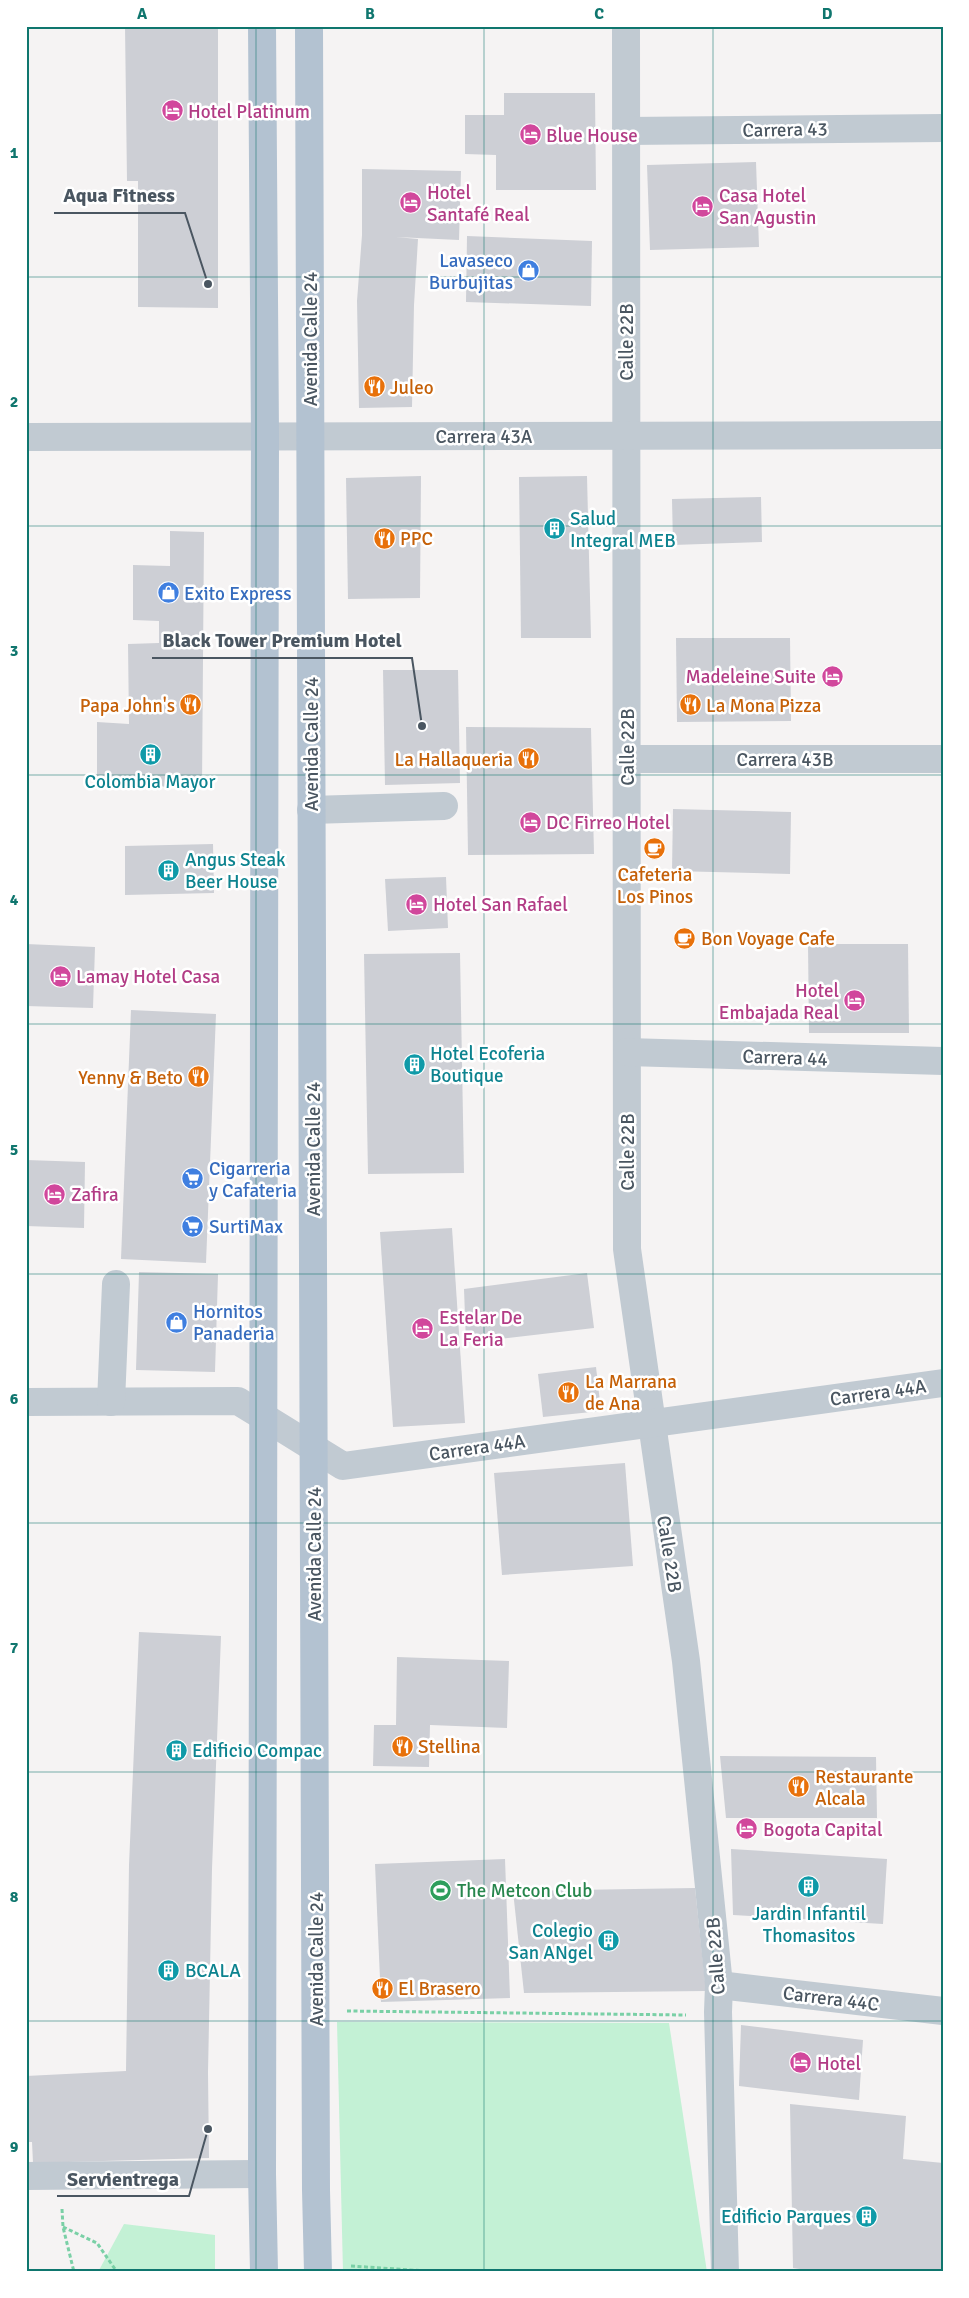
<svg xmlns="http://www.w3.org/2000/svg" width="969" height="2298" viewBox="0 0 969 2298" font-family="Signika,sans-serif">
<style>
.green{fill:#c3f1d5}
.building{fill:#cdcfd5}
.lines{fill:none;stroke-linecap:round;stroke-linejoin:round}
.path{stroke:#7ad0a6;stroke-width:3;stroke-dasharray:4 2.5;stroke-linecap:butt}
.minor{stroke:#c1cad2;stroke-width:28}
.major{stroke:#b3c2d1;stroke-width:28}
.grid{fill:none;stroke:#0f766e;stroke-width:1;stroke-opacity:0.55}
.labels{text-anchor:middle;stroke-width:5;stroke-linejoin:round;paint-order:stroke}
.hotel-label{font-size:19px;fill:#b23c85;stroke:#fff;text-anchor:start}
.street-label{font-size:19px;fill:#4a5661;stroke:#fff}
.shop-label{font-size:19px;fill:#366cbe;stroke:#fff;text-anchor:start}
.food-label{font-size:19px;fill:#c56008;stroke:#fff;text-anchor:start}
.culture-label{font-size:19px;fill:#0d838f;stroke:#fff;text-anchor:start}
.leisure-label{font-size:19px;fill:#27864d;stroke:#fff;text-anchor:start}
.leader{fill:none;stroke:#4a5661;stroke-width:2}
.callout-dot{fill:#4a5661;stroke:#fff;stroke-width:2}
.callout-label{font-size:20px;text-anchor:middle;font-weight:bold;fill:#4a5661;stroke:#fff;stroke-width:5;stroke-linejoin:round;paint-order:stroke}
.neatline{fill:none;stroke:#0f766e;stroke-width:2}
.grid-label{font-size:16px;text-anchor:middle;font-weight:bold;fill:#0f766e}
</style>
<rect width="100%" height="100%" fill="#f5f3f3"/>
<g class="green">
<polygon points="337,2022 669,2023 707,2272 343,2272"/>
<polygon points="124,2224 215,2235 215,2272 98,2272"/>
</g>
<g class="building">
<polygon points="125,26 218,26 218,308 138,307 138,181 127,181"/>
<polygon points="504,93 595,93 596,190 496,190 496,155 465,154 465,115 504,115"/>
<polygon points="756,162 759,247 650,250 647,165"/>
<polygon points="362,169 461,171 459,240 396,237 418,239 414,305 412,407 359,408 357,301 362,235"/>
<polygon points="467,236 592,241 591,306 466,302"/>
<polygon points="421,476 420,598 348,599 346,478"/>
<polygon points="587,476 591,638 521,638 519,477"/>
<polygon points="761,497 762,542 673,545 672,499"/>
<polygon points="170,531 204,532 202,787 97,786 97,722 129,724 128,644 159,643 159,621 133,620 133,565 170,566"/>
<polygon points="676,638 790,638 791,721 677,722"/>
<polygon points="383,670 458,670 460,783 385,785"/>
<polygon points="466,727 591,728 594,854 468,855"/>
<polygon points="673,809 791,812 790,874 672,871"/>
<polygon points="213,844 214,893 125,895 125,846"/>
<polygon points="446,877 448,928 388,931 385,879"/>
<polygon points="26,944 95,947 93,1008 26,1006"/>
<polygon points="808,944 908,944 909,1033 809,1033"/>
<polygon points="460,953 464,1173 368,1174 364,954"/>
<polygon points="131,1010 216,1014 206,1263 121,1259"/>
<polygon points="26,1160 85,1162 84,1228 26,1226"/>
<polygon points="452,1228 465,1423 393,1427 380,1232"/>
<polygon points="139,1272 218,1274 215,1372 136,1370"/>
<polygon points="587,1273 594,1328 466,1343 464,1289"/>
<polygon points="596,1367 601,1411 543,1417 538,1374"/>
<polygon points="625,1463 633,1566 502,1575 494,1473"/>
<polygon points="139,1632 221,1636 212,1869 208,2073 209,2158 33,2163 32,2142 26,2142 26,2076 126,2071 129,1865"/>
<polygon points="397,1657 509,1661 507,1728 430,1725 429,1767 373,1766 374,1725 396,1725"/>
<polygon points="720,1756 876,1757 877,1818 726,1818"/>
<polygon points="731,1849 887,1859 883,1924 733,1915"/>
<polygon points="505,1859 510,1998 381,2002 375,1864"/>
<polygon points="695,1888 706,1991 524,1993 513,1891"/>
<polygon points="741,2025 863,2040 859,2100 739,2086"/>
<polygon points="790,2104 906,2116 903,2159 943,2163 943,2272 819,2272 793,2268"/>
</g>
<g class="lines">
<g class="path">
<polyline points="347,2011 686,2015"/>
<polyline points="62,2209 63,2227 74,2272"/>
<polyline points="63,2227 97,2243 117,2272"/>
<polyline points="351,2266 441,2272"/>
</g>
<g class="minor">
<polyline points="626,26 627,1249 686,1661 719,1985 718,2012 725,2272"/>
<polyline points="626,131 943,128"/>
<polyline points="26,437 943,435"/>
<polyline points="627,759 943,759"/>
<polyline points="311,810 444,806"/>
<polyline points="627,1052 943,1061"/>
<polyline points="26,1402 238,1401 343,1466 943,1383"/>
<polyline points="111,1402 116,1284"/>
<polyline points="719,1985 943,2011"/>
<polyline points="26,2176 262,2174"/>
</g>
<g class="major">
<polyline points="262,26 265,436 262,2174 264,2272"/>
<polyline points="309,26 316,2190 318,2272"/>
</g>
</g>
<path class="grid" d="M256,26V2272M484,26V2272M713,26V2272M26,277H943M26,526H943M26,775H943M26,1024H943M26,1274H943M26,1523H943M26,1772H943M26,2021H943"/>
<defs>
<symbol id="hotel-disc" viewBox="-11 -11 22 22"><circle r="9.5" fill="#d1479c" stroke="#fff"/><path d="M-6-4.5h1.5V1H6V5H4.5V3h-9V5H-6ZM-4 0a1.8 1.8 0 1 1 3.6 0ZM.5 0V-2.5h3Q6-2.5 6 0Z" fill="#fff"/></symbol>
<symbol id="shop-disc" viewBox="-11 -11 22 22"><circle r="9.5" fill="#3f7fe0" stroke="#fff"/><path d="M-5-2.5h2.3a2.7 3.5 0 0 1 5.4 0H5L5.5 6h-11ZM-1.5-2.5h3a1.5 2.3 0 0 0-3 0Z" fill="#fff"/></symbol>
<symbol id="restaurant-disc" viewBox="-11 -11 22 22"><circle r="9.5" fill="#e8710a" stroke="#fff"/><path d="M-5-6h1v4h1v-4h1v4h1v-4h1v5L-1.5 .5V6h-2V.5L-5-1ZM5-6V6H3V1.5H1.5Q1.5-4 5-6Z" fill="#fff"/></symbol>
<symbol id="building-disc" viewBox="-11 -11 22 22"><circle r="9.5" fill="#0f9aa8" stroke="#fff"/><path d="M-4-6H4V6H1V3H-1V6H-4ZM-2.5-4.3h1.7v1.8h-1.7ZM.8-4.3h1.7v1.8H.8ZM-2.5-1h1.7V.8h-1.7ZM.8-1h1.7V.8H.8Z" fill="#fff"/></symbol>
<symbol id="cafe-disc" viewBox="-11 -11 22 22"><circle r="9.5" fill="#e8710a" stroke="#fff"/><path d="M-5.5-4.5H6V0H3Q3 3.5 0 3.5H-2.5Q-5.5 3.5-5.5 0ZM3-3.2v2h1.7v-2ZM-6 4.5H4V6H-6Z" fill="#fff"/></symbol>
<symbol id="supermarket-disc" viewBox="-11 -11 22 22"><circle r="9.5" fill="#3f7fe0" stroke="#fff"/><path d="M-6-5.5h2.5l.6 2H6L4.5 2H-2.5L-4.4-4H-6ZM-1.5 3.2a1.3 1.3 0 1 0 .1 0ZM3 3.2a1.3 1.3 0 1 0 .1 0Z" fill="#fff"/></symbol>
<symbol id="stadium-disc" viewBox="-11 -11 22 22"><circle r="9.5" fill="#2e9e5b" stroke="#fff"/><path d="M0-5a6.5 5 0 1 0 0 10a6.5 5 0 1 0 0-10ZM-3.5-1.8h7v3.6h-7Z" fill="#fff"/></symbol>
</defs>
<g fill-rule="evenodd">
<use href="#hotel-disc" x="160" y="98" width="25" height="25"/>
<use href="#hotel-disc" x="518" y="122" width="25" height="25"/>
<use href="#hotel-disc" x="398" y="190" width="25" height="25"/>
<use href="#hotel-disc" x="690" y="194" width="25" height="25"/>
<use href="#shop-disc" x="516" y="258" width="25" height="25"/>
<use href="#restaurant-disc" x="362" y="374" width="25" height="25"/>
<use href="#building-disc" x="542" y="516" width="25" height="25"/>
<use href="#restaurant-disc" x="372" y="526" width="25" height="25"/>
<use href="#shop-disc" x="156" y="580" width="25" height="25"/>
<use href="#hotel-disc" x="820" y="664" width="25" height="25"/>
<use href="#restaurant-disc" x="178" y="692" width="25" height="25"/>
<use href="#restaurant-disc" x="678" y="692" width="25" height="25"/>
<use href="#building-disc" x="138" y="742" width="25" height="25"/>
<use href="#restaurant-disc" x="516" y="746" width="25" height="25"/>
<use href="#hotel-disc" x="518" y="810" width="25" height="25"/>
<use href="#cafe-disc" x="642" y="836" width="25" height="25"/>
<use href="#building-disc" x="156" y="858" width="25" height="25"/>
<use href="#hotel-disc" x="404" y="892" width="25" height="25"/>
<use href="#cafe-disc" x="672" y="926" width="25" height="25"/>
<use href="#hotel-disc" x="48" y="964" width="25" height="25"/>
<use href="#hotel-disc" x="842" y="988" width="25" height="25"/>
<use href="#building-disc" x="402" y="1052" width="25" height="25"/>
<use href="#restaurant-disc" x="186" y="1064" width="25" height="25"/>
<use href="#supermarket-disc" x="180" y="1166" width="25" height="25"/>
<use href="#hotel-disc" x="42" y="1182" width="25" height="25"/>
<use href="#supermarket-disc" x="180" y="1214" width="25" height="25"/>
<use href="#shop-disc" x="164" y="1310" width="25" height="25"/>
<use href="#hotel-disc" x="410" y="1316" width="25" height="25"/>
<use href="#restaurant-disc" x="556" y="1380" width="25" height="25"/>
<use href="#restaurant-disc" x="390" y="1734" width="25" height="25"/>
<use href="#building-disc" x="164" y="1738" width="25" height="25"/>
<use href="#restaurant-disc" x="786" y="1774" width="25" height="25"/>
<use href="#hotel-disc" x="734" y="1816" width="25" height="25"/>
<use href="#building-disc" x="796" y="1874" width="25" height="25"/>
<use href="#stadium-disc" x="428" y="1878" width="25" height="25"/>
<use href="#building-disc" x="596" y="1928" width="25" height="25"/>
<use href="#building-disc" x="156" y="1958" width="25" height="25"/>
<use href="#restaurant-disc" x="370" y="1976" width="25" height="25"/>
<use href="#hotel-disc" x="788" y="2050" width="25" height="25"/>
<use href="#building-disc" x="854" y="2204" width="25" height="25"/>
</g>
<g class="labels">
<g class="hotel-label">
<text x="188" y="118">Hotel Platinum</text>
<text x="546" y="142">Blue House</text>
<text x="427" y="199">Hotel<tspan x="427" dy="22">Santafé Real</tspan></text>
<text x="719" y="202">Casa Hotel<tspan x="719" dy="22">San Agustin</tspan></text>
<text x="816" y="683" text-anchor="end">Madeleine Suite</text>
<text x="546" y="829">DC Firreo Hotel</text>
<text x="433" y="911">Hotel San Rafael</text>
<text x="76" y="983">Lamay Hotel Casa</text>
<text x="839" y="997" text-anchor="end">Hotel<tspan x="839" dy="22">Embajada Real</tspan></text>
<text x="71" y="1201">Zafira</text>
<text x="439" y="1324">Estelar De<tspan x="439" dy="22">La Feria</tspan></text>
<text x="763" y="1836">Bogota Capital</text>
<text x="817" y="2070">Hotel</text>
</g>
<g class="street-label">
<text transform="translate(785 129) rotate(-1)" y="7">Carrera 43</text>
<text transform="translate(310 339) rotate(-90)" y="7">Avenida Calle 24</text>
<text transform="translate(626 342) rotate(-90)" y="7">Calle 22B</text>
<text x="484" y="443">Carrera 43A</text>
<text transform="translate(311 744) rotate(-90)" y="7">Avenida Calle 24</text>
<text transform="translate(627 747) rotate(-90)" y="7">Calle 22B</text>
<text x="785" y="766">Carrera 43B</text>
<text transform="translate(785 1057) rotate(2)" y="7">Carrera 44</text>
<text transform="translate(313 1149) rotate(-90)" y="7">Avenida Calle 24</text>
<text transform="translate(627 1152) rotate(-90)" y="7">Calle 22B</text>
<text transform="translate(878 1392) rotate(-8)" y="7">Carrera 44A</text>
<text transform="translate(477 1447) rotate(-8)" y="7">Carrera 44A</text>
<text transform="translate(314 1554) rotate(-90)" y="7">Avenida Calle 24</text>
<text transform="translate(670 1554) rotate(81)" y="7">Calle 22B</text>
<text transform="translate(715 1956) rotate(-94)" y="7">Calle 22B</text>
<text transform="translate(316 1959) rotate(-90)" y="7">Avenida Calle 24</text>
<text transform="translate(831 1998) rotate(7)" y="7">Carrera 44C</text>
</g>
<g class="shop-label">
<text x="513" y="267" text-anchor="end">Lavaseco<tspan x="513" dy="22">Burbujitas</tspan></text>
<text x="184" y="600">Exito Express</text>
<text x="209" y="1175">Cigarreria<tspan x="209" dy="22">y Cafateria</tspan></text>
<text x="209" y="1233">SurtiMax</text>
<text x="193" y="1318">Hornitos<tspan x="193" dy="22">Panaderia</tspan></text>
</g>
<g class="food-label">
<text x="390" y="394">Juleo</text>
<text x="400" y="545">PPC</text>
<text x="175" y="712" text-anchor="end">Papa John's</text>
<text x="706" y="712">La Mona Pizza</text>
<text x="513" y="766" text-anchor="end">La Hallaqueria</text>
<text x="655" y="881" text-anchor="middle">Cafeteria<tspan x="655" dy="22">Los Pinos</tspan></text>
<text x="701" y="945">Bon Voyage Cafe</text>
<text x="183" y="1084" text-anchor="end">Yenny &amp; Beto</text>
<text x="585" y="1388">La Marrana<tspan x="585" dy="22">de Ana</tspan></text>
<text x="418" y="1753">Stellina</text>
<text x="815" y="1783">Restaurante<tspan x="815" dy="22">Alcala</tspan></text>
<text x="398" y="1995">El Brasero</text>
</g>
<g class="culture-label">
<text x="570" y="525">Salud<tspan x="570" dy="22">Integral MEB</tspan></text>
<text x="150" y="788" text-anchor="middle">Colombia Mayor</text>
<text x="185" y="866">Angus Steak<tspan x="185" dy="22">Beer House</tspan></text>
<text x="430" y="1060">Hotel Ecoferia<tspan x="430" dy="22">Boutique</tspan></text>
<text x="192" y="1757">Edificio Compac</text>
<text x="809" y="1920" text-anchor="middle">Jardin Infantil<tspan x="809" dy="22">Thomasitos</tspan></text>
<text x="593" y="1937" text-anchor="end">Colegio<tspan x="593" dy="22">San ANgel</tspan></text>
<text x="185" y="1977">BCALA</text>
<text x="851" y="2223" text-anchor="end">Edificio Parques</text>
</g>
<g class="leisure-label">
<text x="457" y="1897">The Metcon Club</text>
</g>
</g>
<path class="leader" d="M208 284L185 213H54M422 726L412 658H152M208 2129L189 2196H57"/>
<g class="callout-dot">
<circle cx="208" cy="284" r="5"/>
<circle cx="422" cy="726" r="5"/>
<circle cx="208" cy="2129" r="5"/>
</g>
<g class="callout-label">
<text x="119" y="202">Aqua Fitness</text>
<text x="282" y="647">Black Tower Premium Hotel</text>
<text x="123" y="2186">Servientrega</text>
</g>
<rect width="969" height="2298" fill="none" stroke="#ffffff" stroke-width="55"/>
<rect x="28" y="28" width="914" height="2242" class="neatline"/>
<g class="grid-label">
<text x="142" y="19">A</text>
<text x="370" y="19">B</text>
<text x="599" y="19">C</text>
<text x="827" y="19">D</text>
<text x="14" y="158">1</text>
<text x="14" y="407">2</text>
<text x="14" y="656">3</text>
<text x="14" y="905">4</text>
<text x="14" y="1155">5</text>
<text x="14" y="1404">6</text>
<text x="14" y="1653">7</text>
<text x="14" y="1902">8</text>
<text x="14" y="2152">9</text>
</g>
</svg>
